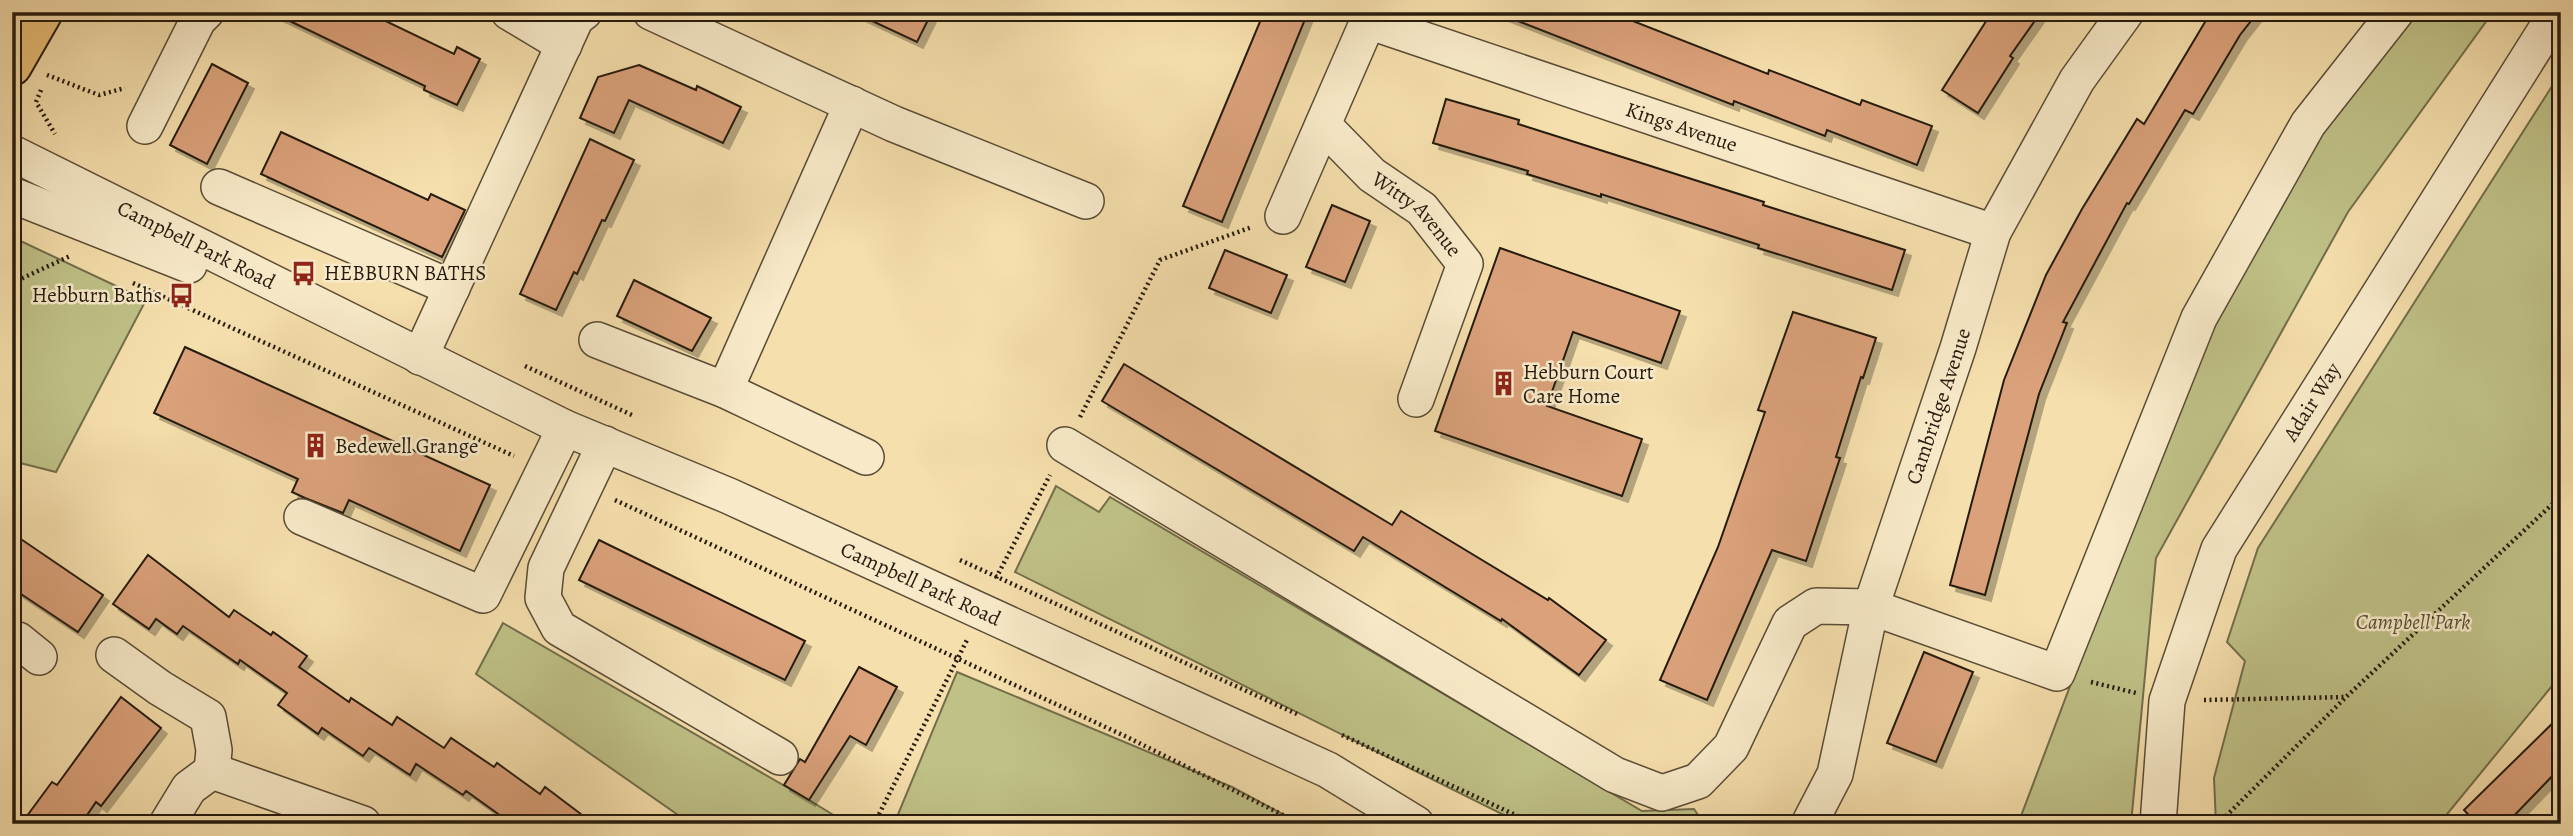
<svg xmlns="http://www.w3.org/2000/svg" width="2573" height="836" viewBox="0 0 2573 836" font-family="Alegreya,serif">
<style>
.green{fill:#bfc187;stroke:#726e4a;stroke-width:2}
.building{fill:#daa17a;stroke:#261b0e;stroke-width:2;filter:url(#shadow)}
.lines{fill:none;stroke-linecap:round;stroke-linejoin:round}
.minor-casing{stroke:#5a4c36;stroke-width:38}
.major-casing{stroke:#261b0e;stroke-width:42}
.path{stroke:#261b0e;stroke-width:4.5;stroke-dasharray:2 3.5;stroke-linecap:butt}
.minor{stroke:#f8eac9;stroke-width:35}
.major{stroke:#eac076;stroke-width:38}
.labels{text-anchor:middle;stroke-width:5;stroke-linejoin:round;paint-order:stroke}
.street-label{font-size:21px;fill:#261b0e;stroke:#f8eac9}
.poi-label{font-size:21px;fill:#261b0e;stroke:#f8eac9;text-anchor:start}
.park-label{font-size:21px;font-style:italic;fill:#544d32;stroke:#f8eac9}
</style>
<defs>
<filter id="shadow"><feDropShadow dx="6" dy="6" stdDeviation="0" flood-color="#0004"/></filter>
</defs>
<rect width="100%" height="100%" fill="#f5dfac"/>
<filter id="stains"><feTurbulence type="fractalNoise" baseFrequency=".00286" numOctaves="4"/><feColorMatrix values="0 0 0 0 .2 0 0 0 0 .09 0 0 0 0 .02 0 0 0 .5 -.17"/></filter>
<radialGradient id="worn" r=".72"><stop offset=".6" stop-color="#630" stop-opacity="0"/><stop offset="1" stop-color="#630" stop-opacity=".3"/></radialGradient>
<g class="green">
<polygon points="2414,12 2493,12 2348,212 2156,558 2131,824 2018,824 2207,323 2323,128"/>
<polygon points="2561,72 2561,675 2439,824 2216,824 2214,778 2245,661 2227,642 2258,548"/>
<polygon points="12,237 146,300 56,472 12,461"/>
<polygon points="1056,486 1099,512 1110,497 1642,811 1694,809 1704,824 1522,824 1015,572"/>
<polygon points="503,623 809,800 848,824 691,824 476,674"/>
<polygon points="957,672 1232,787 1301,824 894,824"/>
</g>
<g class="building">
<polygon points="271,12 367,12 454,54 457,47 480,59 457,105 424,90 425,86"/>
<polygon points="853,12 932,12 917,42"/>
<polygon points="1264,12 1308,12 1222,222 1183,206"/>
<polygon points="1500,12 1610,12 1768,74 1769,70 1860,105 1862,100 1932,126 1917,165 1827,130 1825,136 1734,101 1733,105 1500,14"/>
<polygon points="1992,12 2041,12 2010,56 2013,58 1978,113 1942,90"/>
<polygon points="2211,12 2258,12 2240,35 2193,114 2185,110 2129,204 2127,203 2063,322 2067,323 2039,394 1985,595 1950,585 2004,380 2046,275 2082,209 2137,119 2144,124"/>
<polygon points="212,64 248,83 207,164 170,145"/>
<polygon points="639,65 696,90 697,86 741,107 723,143 629,100 614,133 580,118 598,77"/>
<polygon points="1446,99 1519,120 1518,124 1764,202 1763,205 1905,250 1892,290 1758,248 1759,245 1601,194 1601,197 1527,174 1528,171 1433,143"/>
<polygon points="281,132 428,200 431,194 465,210 442,257 261,174"/>
<polygon points="590,139 634,160 605,221 602,220 577,274 574,272 556,310 520,294"/>
<polygon points="1332,205 1370,221 1345,282 1306,267"/>
<polygon points="1500,248 1680,311 1661,363 1573,332 1547,406 1642,439 1622,496 1435,431"/>
<polygon points="1225,250 1287,275 1271,313 1209,288"/>
<polygon points="634,280 711,318 692,351 617,316"/>
<polygon points="1793,312 1876,338 1863,378 1861,377 1836,457 1840,458 1806,561 1772,550 1707,700 1660,680 1718,547 1765,412 1758,410"/>
<polygon points="185,347 490,485 460,551 349,500 343,513 305,498 292,492 298,479 154,413"/>
<polygon points="1124,364 1392,525 1401,511 1548,600 1549,598 1606,640 1579,675 1502,619 1501,621 1363,537 1354,551 1102,401"/>
<polygon points="12,533 103,595 78,632 12,588"/>
<polygon points="599,540 805,641 785,680 579,580"/>
<polygon points="148,555 229,617 234,610 271,635 273,632 307,656 299,667 349,702 351,698 392,725 397,717 444,748 451,738 494,767 497,763 540,794 545,787 594,824 512,824 466,791 463,795 416,764 410,775 369,748 363,756 322,728 318,734 278,705 287,693 240,660 238,664 183,626 177,634 156,619 149,629 113,604"/>
<polygon points="1924,652 1973,672 1936,762 1887,743"/>
<polygon points="859,667 897,687 866,745 850,736 809,800 784,785 800,759 805,762"/>
<polygon points="121,697 161,728 101,806 96,802 81,824 21,824 52,782 57,785"/>
<polygon points="2561,715 2561,767 2506,824 2477,824 2464,810"/>
</g>
<g class="lines">
<defs>
<g id="minor">
<polyline points="509,12 564,45"/>
<polyline points="651,12 894,124 1086,201"/>
<path id="s1" d="M1368,21L1993,232"/>
<path id="s2" d="M1323,125L1372,175L1422,209L1465,264L1416,399"/>
<polyline points="145,126 198,20 206,12"/>
<path id="s3" d="M12,153L565,428L729,496L1328,770L1416,824"/>
<polyline points="219,187 452,288"/>
<polyline points="12,195 189,265"/>
<polyline points="1283,216 1372,12"/>
<polyline points="597,340 725,390 866,457"/>
<polyline points="420,357 576,18 584,12"/>
<polyline points="725,390 852,104"/>
<polyline points="605,444 546,568 543,598 559,628 780,757"/>
<polyline points="1065,445 1615,775 1662,793 1698,781 1731,747 1790,623 1816,606 1871,607 2057,673 2199,318 2308,124 2396,12"/>
<polyline points="302,517 483,595 565,428"/>
<polyline points="12,638 18,640 39,657"/>
<polyline points="114,655 160,688 208,717 214,750 212,771"/>
<polyline points="167,824 189,788 212,771 363,824"/>
<path id="s4" d="M1809,824L1835,774L1871,607L1958,348L1993,232L2077,80L2126,12"/>
<path id="s5" d="M2158,824L2167,701L2219,549L2557,12"/>
</g>
<polyline id="major" points="12,66 43,12"/>
</defs>
<use href="#minor" class="minor-casing"/>
<use href="#major" class="major-casing"/>
<g class="path">
<polyline points="47,75 99,95 125,88"/>
<polyline points="41,90 36,102 55,134"/>
<polyline points="12,283 70,256"/>
<polyline points="133,283 514,456"/>
<polyline points="525,366 632,415"/>
<polyline points="1080,417 1160,260 1252,227"/>
<polyline points="615,500 1127,737 1301,824"/>
<polyline points="960,560 1299,715"/>
<polyline points="996,578 1050,475"/>
<polyline points="2091,682 2136,693"/>
<polyline points="2204,700 2346,697 2561,496"/>
<polyline points="1342,735 1535,824"/>
<polyline points="874,824 967,640"/>
<polyline points="2218,824 2346,697"/>
</g>
<use href="#minor" class="minor"/>
<use href="#major" class="major"/>
</g>
<defs>
<symbol id="bus-bare" viewBox="-9 -9 18 18"><path d="M-5-6H5V4H4V6H2V4H-2V6H-4V4H-5ZM-3.5-4V0h7V-4ZM-3.5 1.2v1.5H-2V1.2ZM2 1.2v1.5H3.5V1.2Z" fill="#8f2418" stroke="#f8eac9" stroke-width="2.5" paint-order="stroke"/></symbol>
<symbol id="building-bare" viewBox="-9 -9 18 18"><path d="M-4-6H4V6H1V3H-1V6H-4ZM-2.5-4.3h1.7v1.8h-1.7ZM.8-4.3h1.7v1.8H.8ZM-2.5-1h1.7V.8h-1.7ZM.8-1h1.7V.8H.8Z" fill="#8f2418" stroke="#f8eac9" stroke-width="2.5" paint-order="stroke"/></symbol>
</defs>
<g fill-rule="evenodd">
<use href="#bus-bare" x="286" y="256" width="35" height="35"/>
<use href="#bus-bare" x="164" y="278" width="35" height="35"/>
<use href="#building-bare" x="1486" y="366" width="35" height="35"/>
<use href="#building-bare" x="298" y="428" width="35" height="35"/>
</g>
<g class="labels">
<g class="street-label">
<text dy="7" stroke="none"><textPath href="#s1" startOffset="331">Kings Avenue</textPath></text>
<text dy="7" stroke="none"><textPath href="#s2" startOffset="130">Witty Avenue</textPath></text>
<text dy="7" stroke="none"><textPath href="#s3" startOffset="206">Campbell Park Road</textPath></text>
<text dy="7" stroke="none"><textPath href="#s5" startOffset="458">Adair Way</textPath></text>
<text dy="7" stroke="none"><textPath href="#s4" startOffset="439">Cambridge Avenue</textPath></text>
<text dy="7" stroke="none"><textPath href="#s3" startOffset="1006">Campbell Park Road</textPath></text>
</g>
<g class="poi-label">
<text x="324" y="280">HEBBURN BATHS</text>
<text x="162" y="302" text-anchor="end">Hebburn Baths</text>
<text x="1523" y="379">Hebburn Court<tspan x="1523" dy="24">Care Home</tspan></text>
<text x="335" y="453">Bedewell Grange</text>
</g>
<g class="park-label">
<text x="2413" y="629">Campbell Park</text>
</g>
</g>
<rect width="2573" height="836" fill="none" stroke="#f5dfac" stroke-width="42"/>
<rect x="14" y="14" width="2545" height="808" fill="none" stroke="#261b0e" stroke-width="3.5"/>
<rect x="21" y="21" width="2531" height="794" fill="none" stroke="#261b0e" stroke-width="2"/>
<rect width="100%" height="100%" filter="url(#stains)"/>
<rect width="100%" height="100%" fill="url(#worn)"/>
</svg>
